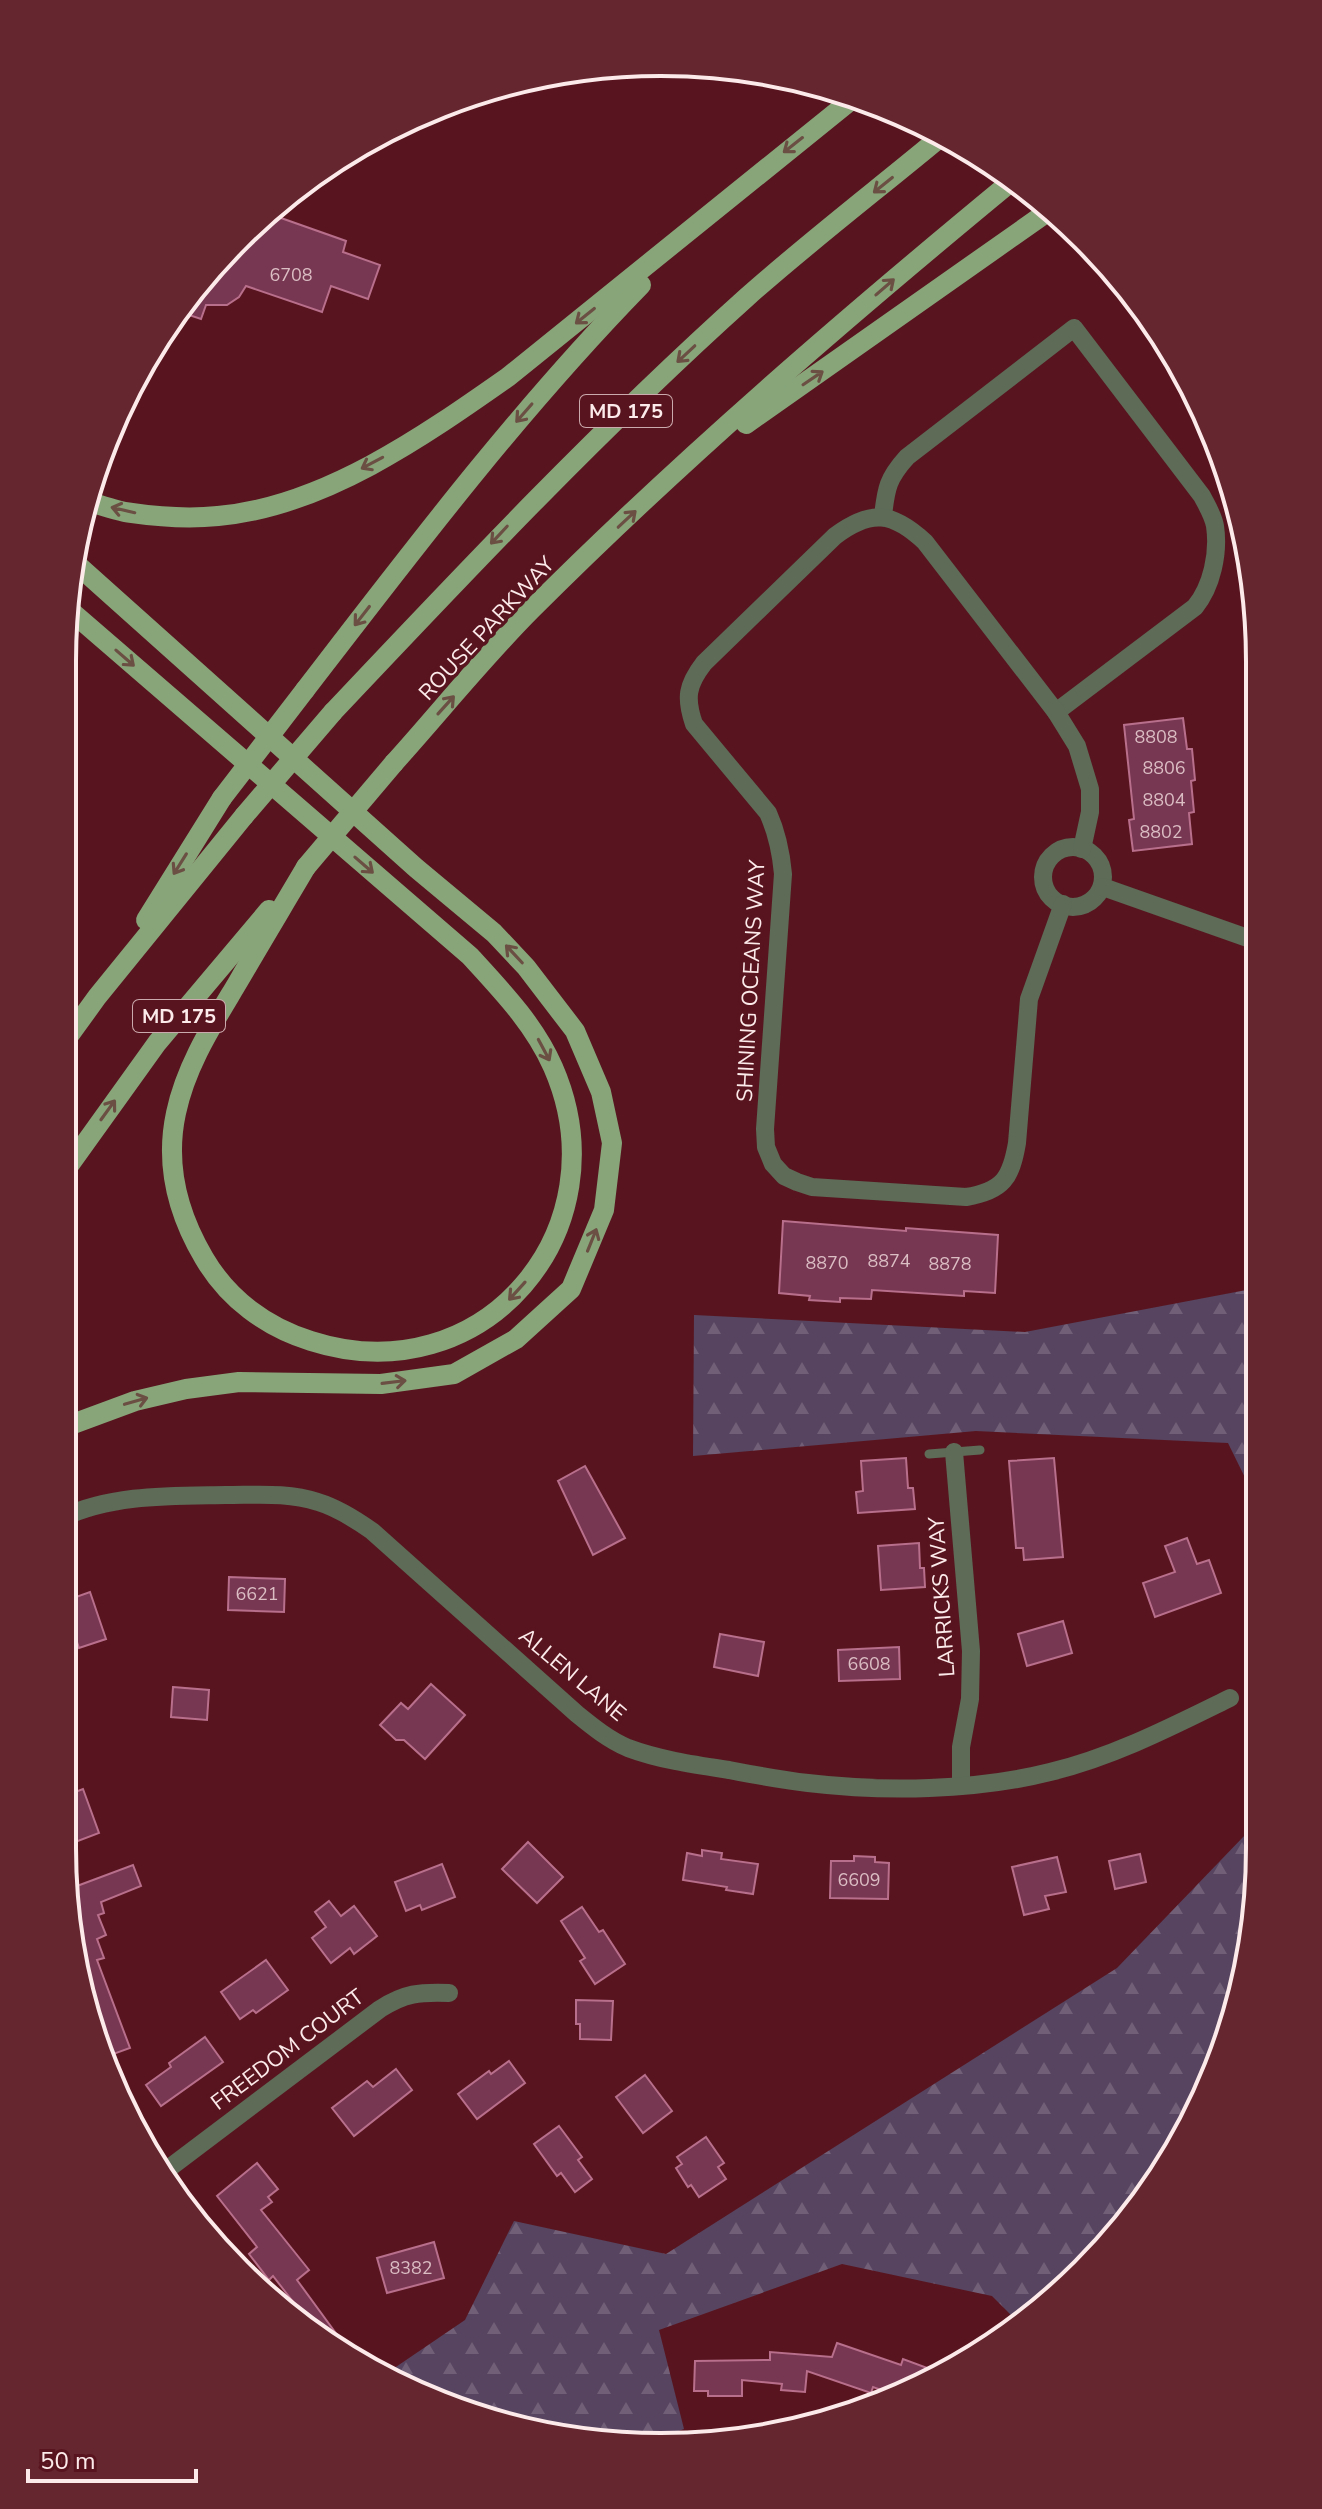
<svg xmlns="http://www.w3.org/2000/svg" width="1322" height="2509" viewBox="0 0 1322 2509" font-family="'Nunito Sans',sans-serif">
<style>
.forest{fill:url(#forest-firs)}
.building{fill:#773651;stroke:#b86f8b;stroke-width:2}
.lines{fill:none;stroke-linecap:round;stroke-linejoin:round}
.lane{stroke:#5d6b57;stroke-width:9}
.street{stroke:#5d6b57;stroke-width:18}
.primary{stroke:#88a57a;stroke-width:20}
.primary-bridge{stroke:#88a57a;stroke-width:20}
.oneway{stroke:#6b4f43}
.labels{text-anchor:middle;stroke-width:7;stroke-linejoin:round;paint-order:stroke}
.number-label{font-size:18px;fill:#dbbdc4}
.shield{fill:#58151f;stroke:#cbaaad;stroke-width:2}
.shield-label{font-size:20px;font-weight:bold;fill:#fceaea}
.street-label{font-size:22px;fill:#fceaea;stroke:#58151f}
.rim{fill:none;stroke:#fceaea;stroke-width:4}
</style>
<defs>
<pattern id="forest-firs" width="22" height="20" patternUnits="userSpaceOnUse" patternTransform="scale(2)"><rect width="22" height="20" fill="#574460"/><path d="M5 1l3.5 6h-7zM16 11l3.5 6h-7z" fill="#705f77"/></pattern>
</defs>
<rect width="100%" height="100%" fill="#58151f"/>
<g class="forest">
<polygon points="1257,1288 1258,1504 1228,1443 976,1431 693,1456 694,1315 1025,1332"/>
<polygon points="1258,1717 1259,1887 1239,2003 1198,2113 1136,2213 1056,2298 1018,2322 992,2296 842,2264 659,2330 684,2429 652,2441 506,2427 387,2373 465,2320 514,2221 666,2254 1117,1968 1246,1834"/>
</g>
<g class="building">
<polygon points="264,212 346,241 343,252 380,265 368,299 331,286 322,312 246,286 239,297 227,305 206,305 201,319 177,311 186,296"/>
<polygon points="1183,718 1187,749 1192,749 1195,780 1191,781 1194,812 1189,813 1192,844 1133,851 1129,820 1134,819 1124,725"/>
<polygon points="783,1221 906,1231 906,1228 998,1235 995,1293 964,1291 964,1296 872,1290 871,1299 840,1298 840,1302 809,1300 810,1296 779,1293"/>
<polygon points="906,1458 908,1488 913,1488 915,1509 858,1513 856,1492 863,1491 861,1461"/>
<polygon points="1054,1458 1063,1557 1024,1560 1023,1548 1016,1548 1009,1461"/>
<polygon points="585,1466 625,1538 593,1555 558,1481"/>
<polygon points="1187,1538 1197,1564 1209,1560 1221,1593 1155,1617 1143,1583 1175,1572 1165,1546"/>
<polygon points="919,1543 920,1568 924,1568 925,1587 881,1590 878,1546"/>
<polygon points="229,1577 285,1579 284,1612 228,1610"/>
<polygon points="90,1592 106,1639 79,1648 75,1636 62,1640 62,1602"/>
<polygon points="1063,1621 1072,1653 1027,1666 1018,1634"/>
<polygon points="720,1634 764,1642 758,1676 714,1667"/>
<polygon points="899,1647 900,1679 839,1681 838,1650"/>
<polygon points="431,1684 465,1715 425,1759 404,1740 396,1740 380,1725 401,1703 408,1709"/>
<polygon points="173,1687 209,1690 207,1720 171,1717"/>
<polygon points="83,1789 99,1833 62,1847 62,1797"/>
<polygon points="528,1842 563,1877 537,1903 502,1869"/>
<polygon points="702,1850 722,1853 721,1859 758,1864 753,1894 726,1890 727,1887 683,1880 687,1853 702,1856"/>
<polygon points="1140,1854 1146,1882 1115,1889 1109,1861"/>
<polygon points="854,1856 875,1857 875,1862 889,1863 888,1899 830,1898 831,1861 854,1861"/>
<polygon points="1057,1857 1066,1892 1045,1896 1049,1909 1024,1915 1012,1867"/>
<polygon points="442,1864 455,1897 422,1910 420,1905 406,1911 395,1882"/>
<polygon points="133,1865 141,1886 101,1902 104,1913 98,1915 106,1935 97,1939 104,1958 97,1960 130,2048 105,2057 97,2035 93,2036 69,1889"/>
<polygon points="329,1901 341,1916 354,1906 377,1936 354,1954 350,1948 331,1963 312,1938 326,1927 315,1912"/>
<polygon points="582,1907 599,1932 603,1930 625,1964 595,1984 580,1961 585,1958 561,1921"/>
<polygon points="266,1960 288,1990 256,2013 253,2010 240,2019 221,1992"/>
<polygon points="576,2000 613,2001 611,2040 580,2039 580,2024 576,2024"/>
<polygon points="205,2037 223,2062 161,2106 146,2085 171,2067 169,2063"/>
<polygon points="509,2061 525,2083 477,2119 458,2094 489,2071 491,2074"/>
<polygon points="396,2069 412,2090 354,2136 332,2108 367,2081 373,2087"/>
<polygon points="645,2075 672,2111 643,2133 616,2097"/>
<polygon points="559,2126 582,2157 578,2160 592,2179 575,2192 561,2173 557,2176 534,2144"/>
<polygon points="706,2137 724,2163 718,2167 726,2179 699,2197 691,2185 688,2187 676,2168 682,2164 677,2157"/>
<polygon points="257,2163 278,2189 268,2197 272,2202 261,2210 309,2270 297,2280 354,2358 329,2346 296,2316 301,2312 273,2276 269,2280 249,2254 257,2247 217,2196"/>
<polygon points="434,2242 444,2278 387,2293 377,2258"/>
<polygon points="837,2343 901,2365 903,2359 938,2372 898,2396 873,2387 871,2393 807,2371 805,2392 781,2390 782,2384 742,2380 742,2396 708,2396 708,2391 694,2391 695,2361 770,2360 770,2352 832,2357"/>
</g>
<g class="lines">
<polyline class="lane" points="929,1454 980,1450"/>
<g class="street">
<path d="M883,516C886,488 888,478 907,457L1074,328L1202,496C1207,506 1213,515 1215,526C1219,553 1212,586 1195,607L1056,712"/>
<circle cx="1073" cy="877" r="30"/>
<polyline points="1103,887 1256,941"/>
<path d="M1063,904L1029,999L1017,1143C1011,1178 1003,1191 966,1197L812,1187L797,1182L784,1176L773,1164L766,1147L765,1129L783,874C781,852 777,833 768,813L694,724C685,698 687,685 704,663L835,536C871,509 893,512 925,542L1056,712L1077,746L1090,789V812L1082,849"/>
<polyline points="954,1452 971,1651 970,1699 961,1747 961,1786"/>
<path d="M62,1518C112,1494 172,1496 226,1495C257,1495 288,1492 318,1502C338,1508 355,1519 372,1531L577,1714C593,1727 609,1740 628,1748C660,1760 696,1765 729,1770C755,1775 781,1780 808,1783C884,1792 975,1791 1050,1772C1113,1757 1173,1726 1230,1698"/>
<path d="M164,2172L380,2009C405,1993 419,1992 449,1993"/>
</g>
<g class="primary">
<polyline points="746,424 1053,208"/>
<path d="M85,500C100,505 116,511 132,513C160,517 189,519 218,516C323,507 424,436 508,377L855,97"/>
<path d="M66,607L470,956C502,991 534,1024 553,1067C624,1229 483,1396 311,1341C266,1327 228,1299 204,1258C178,1214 165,1164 176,1113C186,1065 213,1024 238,982C260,944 283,906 306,867"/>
<path d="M305,690C412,551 518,411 641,285"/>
<path d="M333,712C467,570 601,428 747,297C810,241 878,189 943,135"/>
<path d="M394,763C440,712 483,658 532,609C683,458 847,317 1012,181"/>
<polyline points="146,920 222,798"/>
<polyline points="63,1044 97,997 244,816"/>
<polyline points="63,1174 157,1043 269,910"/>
<polyline points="62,1428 135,1401 186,1389 239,1382 381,1384 454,1374 516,1339 571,1289 604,1210 612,1143 601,1092 575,1031 526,967 494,933 416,868 73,561"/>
</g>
<g class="primary-bridge">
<polyline points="222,798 305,690"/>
<polyline points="244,816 333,712"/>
<polyline points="306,867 394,763"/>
</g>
</g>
<defs><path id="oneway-shaft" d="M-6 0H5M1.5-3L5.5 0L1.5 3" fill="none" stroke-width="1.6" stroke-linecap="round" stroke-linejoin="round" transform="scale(2)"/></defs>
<g class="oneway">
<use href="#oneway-shaft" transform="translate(793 145) rotate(142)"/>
<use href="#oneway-shaft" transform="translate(883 185) rotate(141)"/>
<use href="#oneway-shaft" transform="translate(885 287) rotate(-41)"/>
<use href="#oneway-shaft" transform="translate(585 316) rotate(141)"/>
<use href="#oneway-shaft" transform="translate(686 354) rotate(137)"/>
<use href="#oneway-shaft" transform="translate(813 378) rotate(-34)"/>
<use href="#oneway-shaft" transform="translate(524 413) rotate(131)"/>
<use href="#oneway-shaft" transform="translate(372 463) rotate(152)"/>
<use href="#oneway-shaft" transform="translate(123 510) rotate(-167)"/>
<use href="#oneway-shaft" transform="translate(627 519) rotate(-43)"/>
<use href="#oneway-shaft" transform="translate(499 535) rotate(133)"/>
<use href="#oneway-shaft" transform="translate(362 616) rotate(128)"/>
<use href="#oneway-shaft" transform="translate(125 658) rotate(41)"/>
<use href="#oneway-shaft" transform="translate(446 705) rotate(-48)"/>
<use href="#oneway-shaft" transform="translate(180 864) rotate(122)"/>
<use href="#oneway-shaft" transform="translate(364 865) rotate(41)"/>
<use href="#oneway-shaft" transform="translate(514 954) rotate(-133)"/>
<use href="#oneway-shaft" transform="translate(544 1050) rotate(62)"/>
<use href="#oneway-shaft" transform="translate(108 1110) rotate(-54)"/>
<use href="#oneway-shaft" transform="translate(592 1240) rotate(-68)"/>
<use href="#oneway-shaft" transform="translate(517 1291) rotate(132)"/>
<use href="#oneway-shaft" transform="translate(394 1382) rotate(-7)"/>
<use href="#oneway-shaft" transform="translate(136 1401) rotate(-16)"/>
</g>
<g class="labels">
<g class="number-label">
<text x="291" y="281">6708</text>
<text x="1156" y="743">8808</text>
<text x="1164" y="774">8806</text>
<text x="1164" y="806">8804</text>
<text x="1161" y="838">8802</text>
<text x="889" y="1267">8874</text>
<text x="827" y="1269">8870</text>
<text x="950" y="1270">8878</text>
<text x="257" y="1600">6621</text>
<text x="869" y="1670">6608</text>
<text x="859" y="1886">6609</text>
<text x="411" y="2274">8382</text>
</g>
<g class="shield">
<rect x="580" y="395" width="92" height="32" rx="6"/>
<rect x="133" y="1000" width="92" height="32" rx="6"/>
</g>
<g class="shield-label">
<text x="626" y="418">MD 175</text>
<text x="179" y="1023">MD 175</text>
</g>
<g class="street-label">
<text transform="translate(486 628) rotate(-47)" y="8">ROUSE PARKWAY</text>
<text transform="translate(750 981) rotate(-87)" y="8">SHINING OCEANS WAY</text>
<text transform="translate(941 1597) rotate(-94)" y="8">LARRICKS WAY</text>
<text transform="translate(573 1674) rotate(40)" y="8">ALLEN LANE</text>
<text transform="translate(287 2049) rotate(-37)" y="8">FREEDOM COURT</text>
</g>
</g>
<path d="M0 0H1322V2509H0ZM661 76H661A585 585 0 0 1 1246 661V1848A585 585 0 0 1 661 2433H661A585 585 0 0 1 76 1848V661A585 585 0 0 1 661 76Z" fill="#65262f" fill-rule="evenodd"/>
<path class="rim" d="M661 76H661A585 585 0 0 1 1246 661V1848A585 585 0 0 1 661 2433H661A585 585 0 0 1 76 1848V661A585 585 0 0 1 661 76Z"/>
<path d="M28 2469v12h168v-12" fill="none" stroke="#fceaea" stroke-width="4"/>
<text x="40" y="2469" font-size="24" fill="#fceaea" stroke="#58151f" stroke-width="6" paint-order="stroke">50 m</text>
</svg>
